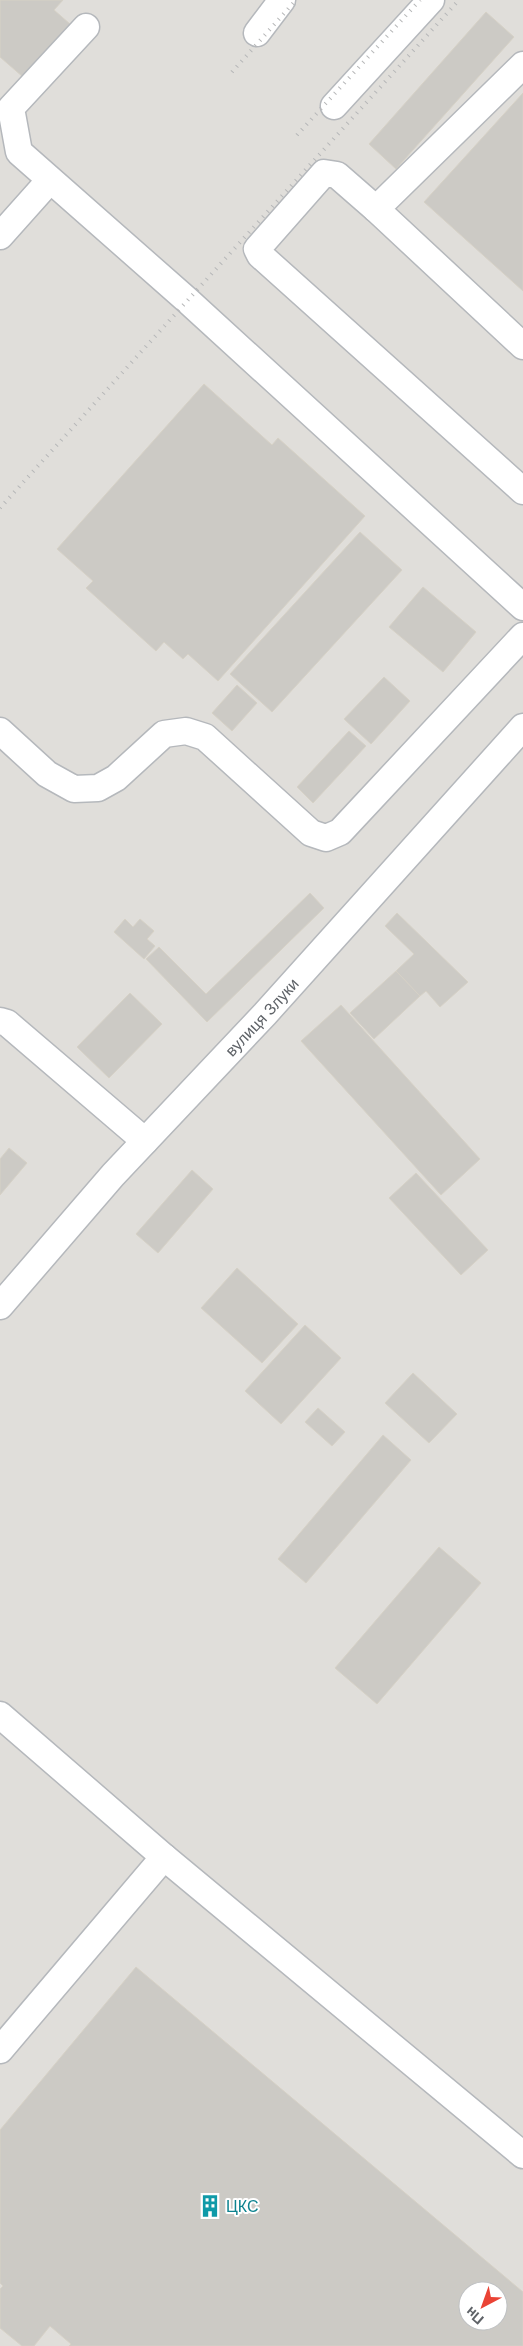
<svg xmlns="http://www.w3.org/2000/svg" width="523" height="2346" viewBox="0 0 523 2346" font-family="'DM Sans',sans-serif">
<style>
.industrial{fill:#e0deda;fill-rule:evenodd}
.building{fill:#cccac5;stroke:#d6d1c6;fill-rule:evenodd}
.lines{fill:none;stroke-linecap:round;stroke-linejoin:round}
.minor-casing{stroke:#b5b8bc;stroke-width:29}
.minor{stroke:#fff;stroke-width:26}
.rail{stroke:#b6b7b8;stroke-width:4;stroke-dasharray:1 6;stroke-linecap:butt}
.labels{text-anchor:middle;stroke-width:4;stroke-linejoin:round;paint-order:stroke}
.street-label{font-size:16px;fill:#5f6368;stroke:#fff}
.culture-label{font-size:16px;fill:#0d838f;stroke:#fff;text-anchor:start}
</style>
<rect width="100%" height="100%" fill="#f1efe8"/>
<path class="industrial" d="M0,0H523V2346H0ZM468,2291H498V2321H468Z"/>
<g class="building">
<polygon points="0,0 63,0 54,10 70,24 23,77 0,57"/>
<polygon points="486,12 514,37 396,169 369,144"/>
<polygon points="523,93 523,291 424,202"/>
<polygon points="204,384 272,445 278,438 365,516 218,681 188,654 183,659 164,642 156,651 86,588 93,581 57,549"/>
<polygon points="360,532 402,570 272,712 230,674"/>
<polygon points="423,587 476,632 443,672 389,627"/>
<polygon points="384,677 410,701 371,744 344,719"/>
<polygon points="237,685 257,703 232,731 212,713"/>
<polygon points="349,731 366,746 313,803 297,787"/>
<polygon points="310,893 324,908 207,1022 146,959 159,947 206,994"/>
<polygon points="397,913 468,982 440,1007 426,991 420,996 396,971 414,954 385,926"/>
<polygon points="125,919 133,927 140,919 154,931 147,939 155,946 144,959 114,932"/>
<polygon points="396,971 420,996 374,1039 350,1013"/>
<polygon points="130,993 162,1024 109,1078 77,1047"/>
<polygon points="341,1005 480,1159 441,1195 301,1041"/>
<polygon points="9,1148 27,1163 0,1195 0,1159"/>
<polygon points="192,1170 213,1189 158,1253 136,1234"/>
<polygon points="416,1173 488,1250 461,1275 389,1198"/>
<polygon points="237,1268 298,1324 262,1363 201,1308"/>
<polygon points="305,1325 341,1358 281,1424 245,1391"/>
<polygon points="413,1373 457,1414 429,1443 385,1403"/>
<polygon points="318,1408 345,1432 332,1446 305,1422"/>
<polygon points="383,1435 411,1460 306,1583 278,1559"/>
<polygon points="439,1547 481,1583 377,1704 335,1668"/>
<path d="M136,1967L523,2292V2346H69L71,2344L50,2326L34,2346H22L0,2328V2289L3,2286L0,2283V2130ZM468,2291H498V2321H468Z"/>
</g>
<g class="lines">
<defs>
<g id="minor">
<polyline points="86,27 11,108 19,152 187,300 523,607"/>
<polyline points="257,33 282,0"/>
<polyline points="523,65 376,209 523,346"/>
<polyline points="334,106 431,0"/>
<polyline points="376,209 337,175 324,173 257,249 260,255 523,491"/>
<polyline points="0,236 50,180"/>
<polyline points="0,731 47,774 74,789 98,788 116,778 164,734 186,731 205,737 311,833 326,838 340,832 523,636"/>
<polyline points="0,1021 7,1023 145,1141"/>
<path id="s1" d="M0,1306L113,1175L265,1014L523,727"/>
<polyline points="0,1715 164,1857"/>
<polyline points="0,2050 164,1857 523,2155"/>
</g>
</defs>
<use href="#minor" class="minor-casing"/>
<use href="#minor" class="minor"/>
<g class="rail">
<polyline points="232,72 296,0"/>
<polyline points="297,135 420,0"/>
<polyline points="0,508 459,0"/>
</g>
</g>
<defs>
<symbol id="building-bare" viewBox="-9 -9 18 18"><path d="M-4-6H4V6H1V3H-1V6H-4ZM-2.5-4.3h1.7v1.8h-1.7ZM.8-4.3h1.7v1.8H.8ZM-2.5-1h1.7V.8h-1.7ZM.8-1h1.7V.8H.8Z" fill="#0f9aa8" stroke="#fff" stroke-width="2.5" paint-order="stroke"/></symbol>
</defs>
<g fill-rule="evenodd">
<use href="#building-bare" x="194" y="2190" width="32" height="32"/>
</g>
<g class="labels">
<g class="street-label">
<text dy="6" stroke="none"><textPath href="#s1" startOffset="390">вулиця Злуки</textPath></text>
</g>
<g class="culture-label">
<text x="226" y="2212">ЦКС</text>
</g>
</g>
<g transform="translate(483 2306) rotate(221)"><circle r="24" fill="#ffffff" stroke="#bfc1c3"/>
<path d="M0-4L9 19L0 12L-9 19Z" fill="#ea4335"/>
<text y="-8" font-size="14" font-weight="bold" text-anchor="middle" fill="#5f6368">Пн</text>
</g>
</svg>
